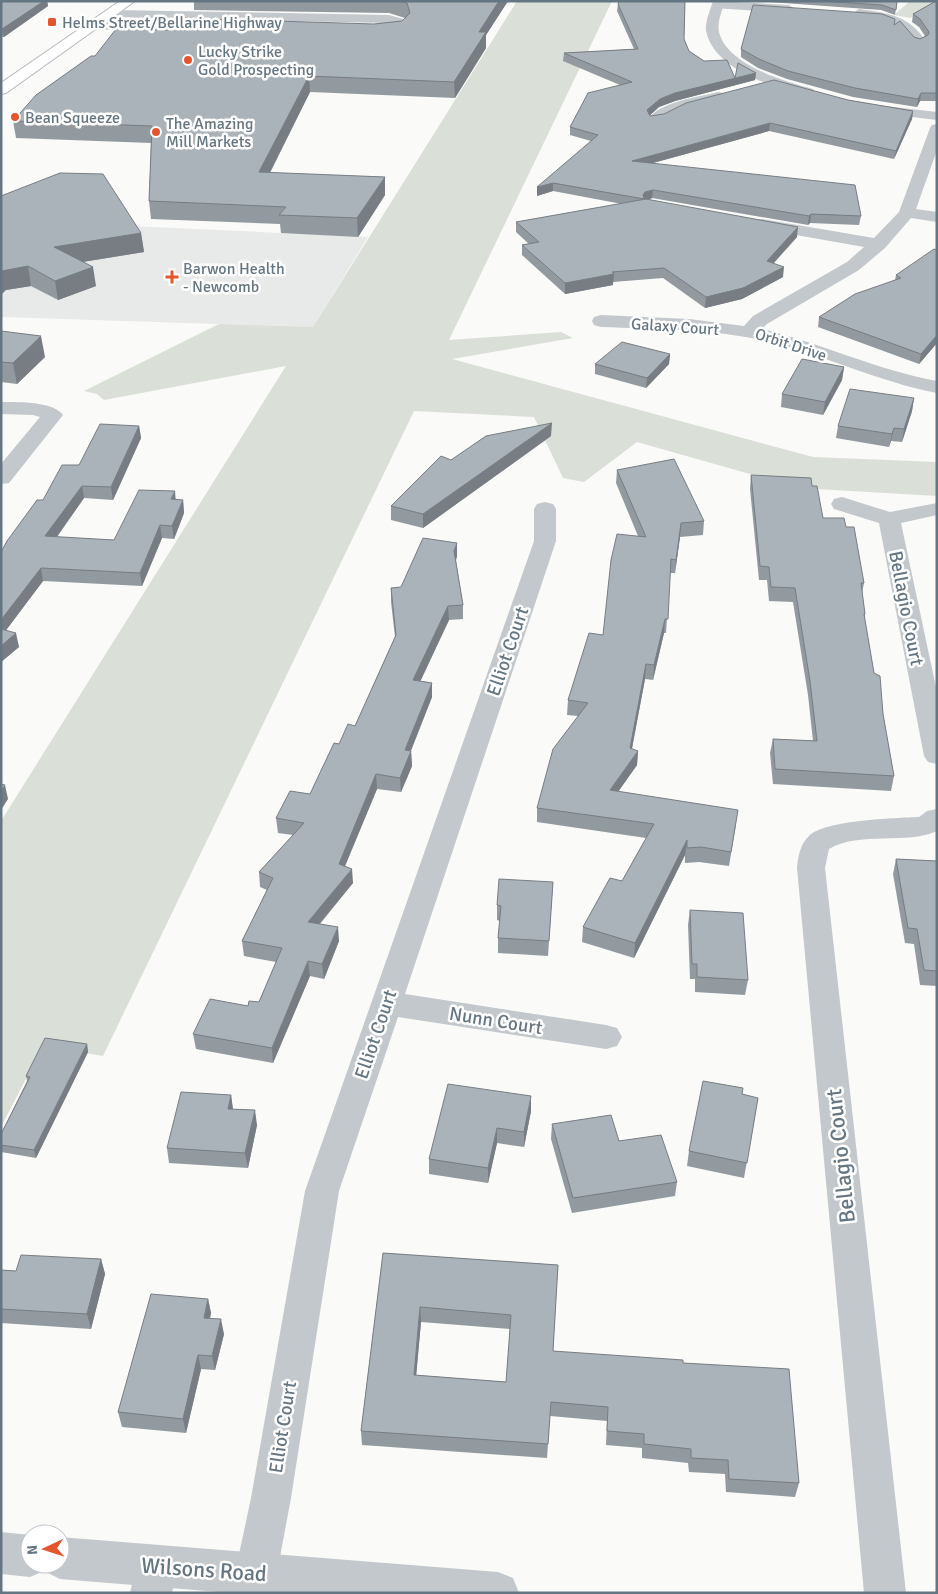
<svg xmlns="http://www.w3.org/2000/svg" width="938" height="1594" viewBox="0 0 938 1594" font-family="Signika,sans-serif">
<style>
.built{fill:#e8e9e9}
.green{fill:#dadfd7}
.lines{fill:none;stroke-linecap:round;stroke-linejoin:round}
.trunk-casing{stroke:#b4b9bd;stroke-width:2}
.minor{fill:#c3c8cc;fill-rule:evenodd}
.tertiary{fill:#c3c8cc;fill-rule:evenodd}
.trunk{fill:#fff;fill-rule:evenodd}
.wall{fill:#929a9f;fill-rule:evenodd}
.shaded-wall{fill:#777d82}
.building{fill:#aab3b9;stroke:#777d82;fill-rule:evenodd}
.poi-dot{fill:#e4572e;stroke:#fff;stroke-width:2}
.labels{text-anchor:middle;stroke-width:5;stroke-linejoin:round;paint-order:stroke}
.far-poi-label{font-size:16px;fill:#657683;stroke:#fff;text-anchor:start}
.far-street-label{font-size:16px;fill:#657683;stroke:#fff}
.street-label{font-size:19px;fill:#657683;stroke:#fff}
.near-street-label{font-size:22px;fill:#657683;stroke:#fff}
</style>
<rect width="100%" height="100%" fill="#fafaf8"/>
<polygon class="built" points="1,220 368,237 313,327 1,317"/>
<g class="green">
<polygon points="517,1 612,1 449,340 561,332 573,338 452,359 813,457 937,462 937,496 799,488 637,442 584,482 563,478 534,417 414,411 103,1056 43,1046 1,1127 1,821 286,366 104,400 97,394 84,391 219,324 313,327"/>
<polygon points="910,1 937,1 937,5 910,18 894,15"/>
</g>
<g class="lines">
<defs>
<polygon id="trunk" points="120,1 135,1 6,93 1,94 1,83"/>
</defs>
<use href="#trunk" class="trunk-casing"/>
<g class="minor">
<polygon points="718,1 789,5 795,9 789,13 714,8 712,5 714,2"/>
<path d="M859,9C888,13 908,15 926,41L919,45L914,44C897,19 881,22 855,16L853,13Z"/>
<path d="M111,10L389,15L407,20L409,28C402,37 383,38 372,35L371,32L372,29L394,27L396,25L388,23L107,17L105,14L107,11Z"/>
<polygon points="93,22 206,25 212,29 206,33 88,29 87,26 88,23"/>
<path d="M718,92L723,93L725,96L723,99L682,110L660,122H650L648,119C660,102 698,97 718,92Z"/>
<path d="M937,124V150L916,209L937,212V222L911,218L885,248L859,270L767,324L762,329C821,343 877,370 937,381V393C879,382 827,356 770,342C716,329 657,329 601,327L594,325L592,321L594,317L601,315L689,319L744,326L753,316L847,262L864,247L762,229L756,228L754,224L756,220L762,219L874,238L899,212L930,128L932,125Z"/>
<path d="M1,402C17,402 53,401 63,415L9,483L1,484V464L40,417L33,415L1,414Z"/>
<polygon points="842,497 890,512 937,503 937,515 901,523 937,692 937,764 928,762 924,756 879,523 834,509 831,504 834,499"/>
<path d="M545,502L553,504L556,509V541L405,994L606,1025L617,1028L622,1037L617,1046L606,1049L398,1017L339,1191L291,1498L277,1573L271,1588C259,1593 253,1593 241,1588L235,1573L251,1498L305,1191L534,541V509L537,504Z"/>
<path d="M937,809V831C909,845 858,831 829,849L825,868L906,1593H864L797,868C798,857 800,844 809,836C824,820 896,818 919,817L927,811Z"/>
<polygon points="157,1545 172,1551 178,1566 172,1593 130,1593 136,1566 142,1551"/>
</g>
<g class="tertiary">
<path d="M713,1H725C722,11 717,22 719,32C727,65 784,81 813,89L815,92L813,95C803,97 792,92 783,89C755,80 713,64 706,31C705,21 710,11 713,1Z"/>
<polygon points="876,105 937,112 937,120 871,112 869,109 871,106"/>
<polygon points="1,1532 30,1535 30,1564 60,1564 60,1537 498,1572 513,1578 519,1593 231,1593 60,1579 44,1571 30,1577 1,1574"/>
</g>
<use href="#trunk" class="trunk"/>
</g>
<g class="wall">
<polygon points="1,1 47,1 48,6 4,37 1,37"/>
<polygon points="194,1 508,1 486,35 486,48 455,98 310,92 270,173 385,177 385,195 358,237 281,233 280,224 151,219 149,201 151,143 16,138 13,121 95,56 168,30 374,24 402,21 405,18 389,13 194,10"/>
<polygon points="619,1 686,1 685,3 684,39 689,51 704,61 735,78 756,73 755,80 675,101 659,107 650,115 650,116 848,100 913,111 912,119 894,159 769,131 653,163 861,216 859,225 810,223 808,225 652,198 648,200 797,237 774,263 783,277 742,299 705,308 663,278 613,282 613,285 565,294 522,255 522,245 529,244 516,232 516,222 622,204 553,191 537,196 591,141 570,135 570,127 620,85 563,61 564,53 634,49 617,11 618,4"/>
<polygon points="755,1 897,1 895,15 881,10"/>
<polygon points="937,1 937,101 920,101 917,107 853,97 787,79 758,68 741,57 741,49 894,25 914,37 920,39 925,36 919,27 912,22 913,14"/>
<polygon points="1,196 141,233 144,252 83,262 96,286 58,300 31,286 6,290"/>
<polygon points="937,250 937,343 919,364 818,327 819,317 895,280 896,275"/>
<polygon points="1,331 45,357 17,384 1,382"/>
<polygon points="670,354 669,364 646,388 595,374 595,364"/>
<polygon points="844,367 842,380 823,415 781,407 782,394"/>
<polygon points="914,398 912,411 902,442 891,441 889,447 836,438 838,426"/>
<polygon points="139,426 141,438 113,500 84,498 57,537 114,540 176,499 183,500 184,513 174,539 162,538 142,586 43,581 6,630 19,647 1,662 1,552 43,500 79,465"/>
<polygon points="551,436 423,528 391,520 391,506 451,460"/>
<polygon points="617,470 704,521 703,535 680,537 675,573 670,573 666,633 664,633 653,680 645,679 632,749 638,751 637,765 618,791 736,824 729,866 699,862 685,863 685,855 634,958 582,942 583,927 622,881 646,838 537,822 537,808 578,716 567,715 568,700 603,635 638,536 616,483"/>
<polygon points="751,475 812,486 823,518 846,527 864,583 862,593 865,614 864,619 874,673 883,714 894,776 891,791 773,784 770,753 773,739 813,741 808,695 793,602 769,601 767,580 759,580 750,489"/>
<polygon points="457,543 457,556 456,561 463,605 463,619 449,620 420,681 432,683 432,697 411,751 412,766 401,792 377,789 345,866 353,883 320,924 339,941 324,979 310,976 273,1063 196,1049 193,1034 248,1006 259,1002 276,962 244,956 242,941 267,890 260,887 259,872 293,835 278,833 276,818 310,794 339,744 355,726 395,637 391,602 391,588 401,587"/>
<polygon points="896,859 937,861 937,986 920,985 914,944 905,943 893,874"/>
<polygon points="553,882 548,956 498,953 498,938 500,921 497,920 497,905"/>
<polygon points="690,910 748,980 745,995 695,992 695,979 690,979 688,925"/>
<polygon points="87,1044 88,1052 36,1158 1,1152 1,1134 27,1081 26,1076"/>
<polygon points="231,1095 233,1109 257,1125 248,1168 169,1163 167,1148"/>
<polygon points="758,1098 744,1178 687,1166 689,1151"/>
<polygon points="531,1111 524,1147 497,1143 488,1183 429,1174 429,1159"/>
<polygon points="552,1124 619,1141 677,1182 675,1196 572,1213 551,1139"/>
<path d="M383,1253L558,1265L553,1351L683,1363L799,1483L795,1497L726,1492L725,1474L689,1472L688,1463L642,1458V1448L606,1445L607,1421L550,1416L547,1458L362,1445L361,1431ZM421,1322L510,1329L506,1382L416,1375Z"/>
<polygon points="101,1259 105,1274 91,1329 1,1323 1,1270 16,1271"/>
<polygon points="208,1299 211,1313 210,1318 224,1334 215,1370 201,1369 186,1433 122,1427 118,1412"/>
</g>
<g class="shaded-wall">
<polygon points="44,1 47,1 48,6 4,37 2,29"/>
<polygon points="499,1 508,1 486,35 486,48 455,98 454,82 479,32"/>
<polygon points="756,73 755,80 675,101 659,107 647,118 647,110 660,99 675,93"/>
<polygon points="309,76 310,92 261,190 259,172"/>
<polygon points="921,93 920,101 917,107 918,99"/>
<polygon points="913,111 912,119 894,159 896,151"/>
<polygon points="770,123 769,131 631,169 632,161"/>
<polygon points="385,177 385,195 358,237 357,218"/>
<polygon points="553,183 553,191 537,196 537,187"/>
<polygon points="653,190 652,198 644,202 643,195 645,192"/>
<polygon points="811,214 810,223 808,225 809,216"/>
<polygon points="798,227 797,237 766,271 767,261"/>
<polygon points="141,233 144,252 57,266 54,247"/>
<polygon points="28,266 31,286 6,290 1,295 1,272 2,271"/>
<polygon points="93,267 96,286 58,300 55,281"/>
<polygon points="784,267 783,277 742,299 705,308 706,297"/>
<polygon points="614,274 613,285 565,294 565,283"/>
<polygon points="937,335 937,343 919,364 921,354"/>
<polygon points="41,336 45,357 17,384 13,363"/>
<polygon points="670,354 669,364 646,388 647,378"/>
<polygon points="844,367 842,380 823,415 825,402"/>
<polygon points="914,398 912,411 902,442 904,429"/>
<polygon points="552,423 551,436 423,528 423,514"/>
<polygon points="139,426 141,438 113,500 111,487"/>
<polygon points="894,428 891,441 889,447 892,434"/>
<polygon points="82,486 84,498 48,549 45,536"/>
<polygon points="175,491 176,504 171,499"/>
<polygon points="183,500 184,513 174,539 172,526"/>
<polygon points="681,523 680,537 675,573 676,560"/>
<polygon points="160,525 162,538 142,586 140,573"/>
<polygon points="457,543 457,556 454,565 454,551"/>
<polygon points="41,568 43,581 1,637 1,620"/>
<polygon points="448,606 449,620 414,695 413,680"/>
<polygon points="665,619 664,633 653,680 654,665"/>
<polygon points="16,633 19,647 1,662 1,646"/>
<polygon points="646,664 645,679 629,763 630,748"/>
<polygon points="432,683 432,697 405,765 405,750"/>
<polygon points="411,751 412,766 401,792 400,778"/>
<polygon points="638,751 637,765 609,805 610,790"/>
<polygon points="376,774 377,789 340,878 339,864"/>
<polygon points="5,785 8,799 1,810 1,791"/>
<polygon points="687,840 685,855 634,958 635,943"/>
<polygon points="352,869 353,883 309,936 308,922"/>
<polygon points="338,927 339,941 324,979 322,964"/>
<polygon points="308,961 310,976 273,1063 272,1048"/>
<polygon points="87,1044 88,1052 36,1158 34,1150"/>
<polygon points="231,1095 233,1110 228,1109"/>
<polygon points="531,1096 531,1111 524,1147 524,1132"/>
<polygon points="255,1110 257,1125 248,1168 245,1153"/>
<polygon points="497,1128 497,1143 488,1183 488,1168"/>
<polygon points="101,1259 105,1274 91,1329 87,1314"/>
<polygon points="208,1299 211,1313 207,1332 204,1318"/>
<polygon points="420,1307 421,1322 415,1389 414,1375"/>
<polygon points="221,1319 224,1334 215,1370 212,1356"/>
<polygon points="198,1355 201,1369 186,1433 183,1419"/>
</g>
<g class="building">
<polygon points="1,1 44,1 2,29 1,29"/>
<polygon points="399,1 499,1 479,32 486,32 454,82 309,76 259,172 385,177 357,218 279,215 286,207 149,201 152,126 13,121 36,95 91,56 95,56 116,29 168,30 177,18 374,24 402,21 410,13 407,3"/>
<polygon points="619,1 685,1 684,39 689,51 704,61 727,60 735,78 738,63 756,73 675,93 660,99 647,110 650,116 664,114 686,103 774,80 848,100 913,111 896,151 770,123 632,161 855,185 861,216 811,214 809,216 653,190 645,192 643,195 644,199 553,183 537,187 598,135 570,127 588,93 632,82 564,53 638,49 618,4"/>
<polygon points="821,1 897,1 896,10 882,5"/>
<polygon points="936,1 937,1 937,93 921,93 918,99 855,88 788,71 759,59 741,49 753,5 882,14 895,19 894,25 900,21 914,37 920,39 928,35 929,32 920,19 913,14"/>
<polygon points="60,173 103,174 141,233 54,247 93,267 55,281 28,266 2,271 1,272 1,196"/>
<polygon points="646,199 798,227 767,261 784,267 743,288 706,297 664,268 612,272 614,274 565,283 522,245 539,242 516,222"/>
<polygon points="934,249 937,250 937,335 921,354 819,317 855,294 901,278 896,275"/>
<polygon points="1,331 41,336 13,363 1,362"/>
<polygon points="622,342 670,354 647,378 595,364"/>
<polygon points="802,359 844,367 825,402 782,394"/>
<polygon points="850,389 914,398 904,429 894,428 892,434 838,426"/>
<polygon points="552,423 423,514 391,506 441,456 451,460 486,436"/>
<polygon points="100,424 139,426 111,487 82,486 45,536 114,540 139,490 175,491 171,499 183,500 172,526 160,525 140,573 41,568 1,620 1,552 7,541 37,500 43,500 62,465 79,465"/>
<polygon points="674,459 704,521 681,523 676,560 671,559 668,619 665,619 654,665 646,664 630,748 638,751 610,790 738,810 731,852 701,847 687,848 687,840 635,943 583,927 610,878 622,881 654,824 537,808 553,749 588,703 568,700 589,633 603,635 611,560 617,534 646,537 617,470"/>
<polygon points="751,475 811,478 812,486 817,486 823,518 844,518 846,527 854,527 864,583 861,583 865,614 864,614 874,673 880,676 883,714 894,776 775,769 773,739 817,741 810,681 795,588 771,587 769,567 760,566"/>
<polygon points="423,538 457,543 454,551 463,605 448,606 413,680 432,683 405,750 411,751 400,778 376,774 339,864 352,869 308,922 338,927 322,964 308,961 272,1048 193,1034 210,999 248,1006 249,1001 259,1002 282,948 242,941 273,878 259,872 304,823 276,818 290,791 310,794 334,743 339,744 348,724 355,726 396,635 391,588 401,587"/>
<polygon points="1,629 16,633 1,646"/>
<polygon points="1,784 5,785 1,791"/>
<polygon points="896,859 937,861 937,971 924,970 917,929 908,928"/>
<polygon points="499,879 553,882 549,941 498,938 501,906 497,905"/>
<polygon points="690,910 743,913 748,980 697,977 697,964 692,964"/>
<polygon points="45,1038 87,1044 34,1150 1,1145 1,1134 30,1077 26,1076"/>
<polygon points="703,1081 743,1088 742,1094 758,1098 747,1163 689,1151"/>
<polygon points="448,1084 531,1096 524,1132 497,1128 488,1168 429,1159"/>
<polygon points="181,1092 231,1095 228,1109 255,1110 245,1153 167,1148"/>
<polygon points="611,1115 619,1141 661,1135 677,1182 573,1198 552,1124"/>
<path d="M383,1253L558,1265L553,1351L683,1360V1363L789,1369L799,1483L729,1479L728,1460L691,1458V1449L644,1444V1434L607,1431L608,1407L551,1402L548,1444L361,1431ZM420,1307L511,1315L506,1382L414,1375Z"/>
<polygon points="21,1255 101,1259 87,1314 1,1309 1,1270 16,1271"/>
<polygon points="151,1294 208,1299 204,1318 221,1319 212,1356 198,1355 183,1419 118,1412"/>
</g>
<g class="poi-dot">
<rect x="47" y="17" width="10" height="10" rx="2.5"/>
<circle cx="188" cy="60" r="5"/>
<circle cx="15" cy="117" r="5"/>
<circle cx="156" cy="132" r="5"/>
<path d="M169.5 269.5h5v5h5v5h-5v5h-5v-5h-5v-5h5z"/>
</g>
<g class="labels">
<g class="far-poi-label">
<text x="62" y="28">Helms Street/Bellarine Highway</text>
<text x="198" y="57">Lucky Strike<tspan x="198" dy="18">Gold Prospecting</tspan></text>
<text x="25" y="123">Bean Squeeze</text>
<text x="166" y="129">The Amazing<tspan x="166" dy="18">Mill Markets</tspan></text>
<text x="183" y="274">Barwon Health<tspan x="183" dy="18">- Newcomb</tspan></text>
</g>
<g class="far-street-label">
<text transform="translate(675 326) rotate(4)" y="6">Galaxy Court</text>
<text transform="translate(791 344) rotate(18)" y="6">Orbit Drive</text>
</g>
<g class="street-label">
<text transform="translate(907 608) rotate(79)" y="7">Bellagio Court</text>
<text transform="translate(507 651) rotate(-71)" y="7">Elliot Court</text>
<text transform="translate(496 1020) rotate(9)" y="7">Nunn Court</text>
<text transform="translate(375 1034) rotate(-71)" y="7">Elliot Court</text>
<text transform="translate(282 1427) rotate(-81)" y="7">Elliot Court</text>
</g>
<g class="near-street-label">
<text transform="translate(840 1156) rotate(-96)" y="8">Bellagio Court</text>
<text transform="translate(204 1569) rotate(4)" y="8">Wilsons Road</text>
</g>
</g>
<rect width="938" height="1594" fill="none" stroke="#657683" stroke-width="5"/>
<g transform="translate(45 1549) rotate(266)"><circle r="24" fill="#ffffff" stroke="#c1c8cd"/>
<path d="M0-4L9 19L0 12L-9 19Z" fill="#e4572e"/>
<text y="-8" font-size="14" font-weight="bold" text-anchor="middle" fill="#657683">N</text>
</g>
</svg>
